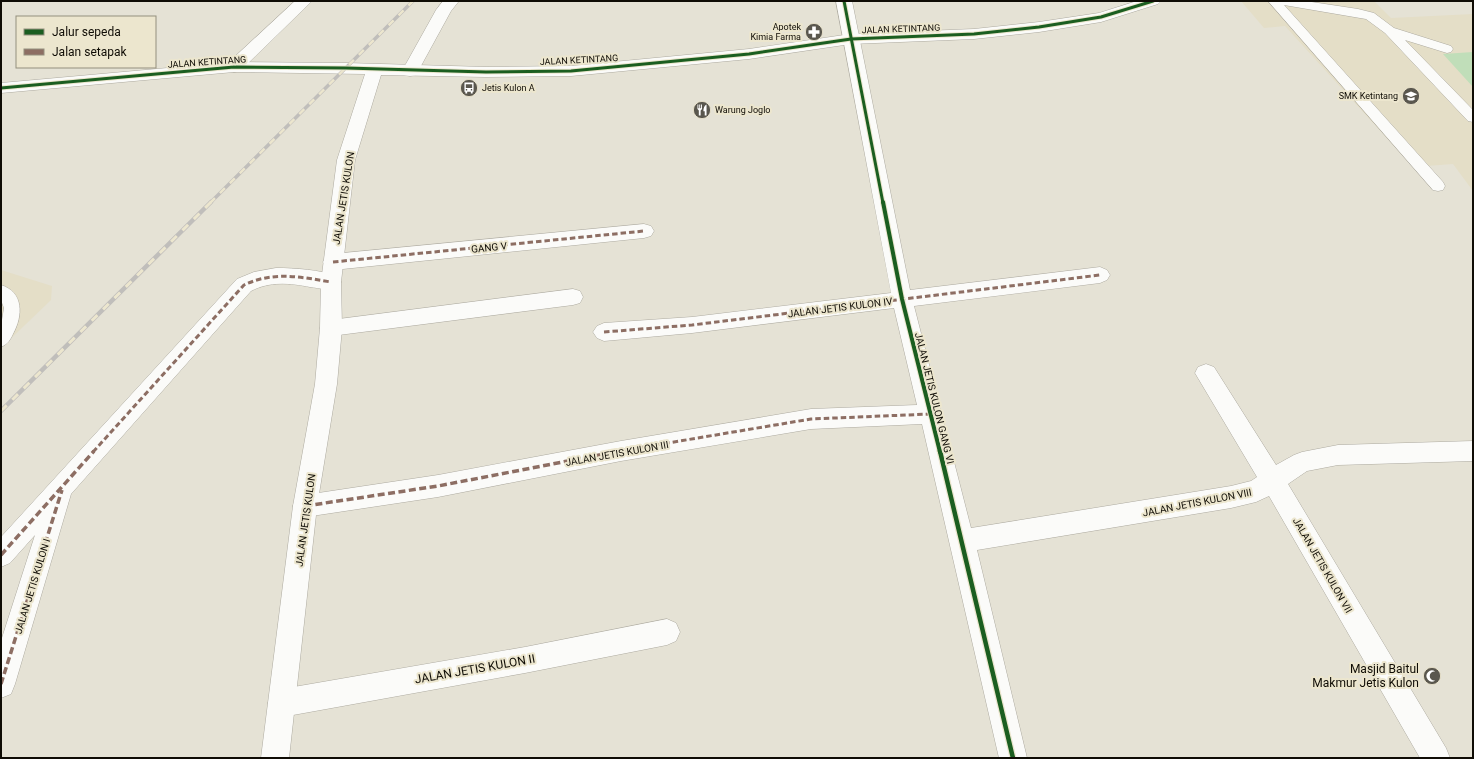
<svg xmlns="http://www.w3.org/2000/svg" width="1474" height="759" viewBox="0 0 1474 759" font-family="Roboto,sans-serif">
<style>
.built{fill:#e4dec7}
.green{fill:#c0deb9}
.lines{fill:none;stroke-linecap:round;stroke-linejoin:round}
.lane-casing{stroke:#adaaa0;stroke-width:1}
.street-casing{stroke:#adaaa0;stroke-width:1}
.secondary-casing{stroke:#adaaa0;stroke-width:1}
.lane{fill:#fbfbf9;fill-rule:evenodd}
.street{fill:#fbfbf9;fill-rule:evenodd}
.secondary{fill:#fbfbf9;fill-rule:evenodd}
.rail-far1-casing{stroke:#c0bebb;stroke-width:3.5}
.rail-casing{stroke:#c0bebb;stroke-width:4.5}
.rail-far1{stroke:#ece6ce;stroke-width:2.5;stroke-dasharray:7;stroke-linecap:butt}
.rail{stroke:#ece6ce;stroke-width:3;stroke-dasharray:8;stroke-linecap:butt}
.quiet-far1{stroke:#8d6e63;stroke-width:3;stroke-dasharray:5.5 3;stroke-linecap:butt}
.quiet{stroke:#8d6e63;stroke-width:3.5;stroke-dasharray:7 3.5;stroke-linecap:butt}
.cycleway-far2-casing{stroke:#ece6ce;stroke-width:5}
.cycleway-far1-casing{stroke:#ece6ce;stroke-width:6}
.cycleway-casing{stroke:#ece6ce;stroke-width:7}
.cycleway-far2{stroke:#1b5e20;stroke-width:3}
.cycleway-far1{stroke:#1b5e20;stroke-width:4}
.cycleway{stroke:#1b5e20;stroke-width:4.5}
.labels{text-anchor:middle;stroke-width:4;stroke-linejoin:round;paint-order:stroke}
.far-poi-label{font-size:9px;fill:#0f0c05;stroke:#ece6ce;text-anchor:end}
.far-street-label{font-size:9px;fill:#0f0c05;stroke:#ece6ce}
.street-label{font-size:10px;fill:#0f0c05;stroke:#ece6ce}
.near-street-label{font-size:12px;fill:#0f0c05;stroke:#ece6ce}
.near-poi-label{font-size:12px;fill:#0f0c05;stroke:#ece6ce;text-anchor:end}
</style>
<rect width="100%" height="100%" fill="#e5e2d5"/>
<g class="built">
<polygon points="1241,1 1374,1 1391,18 1473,14 1473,191 1453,164 1413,167 1285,26 1264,28"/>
<polygon points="1,270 52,286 51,300 1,348"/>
</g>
<polygon class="green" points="1473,52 1473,87 1443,54"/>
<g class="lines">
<defs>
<g id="lane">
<polygon points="1268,1 1305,1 1358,9 1374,13 1394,28 1451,46 1453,49 1451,52 1447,53 1405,40 1473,110 1473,122 1468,121 1385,33 1366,19 1284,5 1443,182 1445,186 1443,190 1438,191 1433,190"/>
<path d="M1,285C24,292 23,316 13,334C10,340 8,344 1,347V326L4,308L1,300Z"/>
</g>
<g id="street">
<polygon points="295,1 312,1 240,71 234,72 228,71 226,67 228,63"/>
<polygon points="443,1 459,1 451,11 416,75 410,76 404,75 402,71 436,10"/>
<polygon points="836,1 852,1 910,290 1100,267 1107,270 1110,275 1107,280 1100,283 914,306 971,528 1231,486 1251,481 1257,477 1195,373 1198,367 1206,364 1214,367 1276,465 1294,455 1302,452 1338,445 1473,441 1473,461 1338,465 1307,471 1288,484 1446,748 1450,758 1420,758 1269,496 1256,502 1231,508 977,550 1027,758 999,758 922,424 811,429 621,461 438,497 305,517 296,514 293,506 296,498 305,495 438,475 621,441 811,409 917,405 894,308 692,333 604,341 597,338 593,332 597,326 604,323 692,317 891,293"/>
<polygon points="644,224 651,226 654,231 651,236 644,238 333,270 326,267 323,262 326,257 333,254"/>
<path d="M276,268C296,268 319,270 338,276L341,282L338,288C329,291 320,288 310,287C290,283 270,281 251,291L71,494L15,684L11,694L1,698V641L35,535L10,563L1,567V537L237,279L254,272Z"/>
<polygon points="573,289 580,291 583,297 580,303 573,305 331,336 324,334 320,328 324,322 331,320"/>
<polygon points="667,619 676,623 680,632 676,641 667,645 525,673 282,717 272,713 268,703 272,693 282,689 525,647"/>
</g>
<polygon id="secondary" points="1137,1 1161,1 1158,4 1101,22 1039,32 974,39 851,44 749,59 571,76 486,77 381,75 355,160 341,282 342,328 337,384 317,506 289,758 261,758 293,506 315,384 320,328 321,282 337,160 365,74 234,72 1,93 1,83 234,62 346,63 486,67 571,66 749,49 851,34 974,29 1039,22 1099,13"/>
</defs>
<use href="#lane" class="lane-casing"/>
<use href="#street" class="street-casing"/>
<use href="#secondary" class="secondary-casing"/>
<use href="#lane" class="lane"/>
<use href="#street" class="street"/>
<use href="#secondary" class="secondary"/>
<defs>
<polyline id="rail-far1" points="210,203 413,1"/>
<polyline id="rail" points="1,411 211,202"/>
</defs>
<use href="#rail-far1" class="rail-far1-casing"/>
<use href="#rail" class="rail-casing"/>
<use href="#rail-far1" class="rail-far1"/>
<use href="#rail" class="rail"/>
<g class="quiet-far1">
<polyline points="333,262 644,231"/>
<polyline points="604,332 692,325 1100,275"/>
<path d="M93,452L244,285C273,271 301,277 331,282"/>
<polyline points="614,452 811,419 930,414"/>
</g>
<g class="quiet">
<polyline points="305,506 438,486 620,451"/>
<polyline points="1,555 94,451"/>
<polyline points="1,684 62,490"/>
</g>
<defs>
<g id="cycleway-far2">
<polyline points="844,1 883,203"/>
<polyline points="1,88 234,67 346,68 486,72 571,71 749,54 851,39 974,34 1039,27 1101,17 1153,1"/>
</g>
<polyline id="cycleway-far1" points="883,202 902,299 940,452"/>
<polyline id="cycleway" points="940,451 1013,758"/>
</defs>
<use href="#cycleway-far2" class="cycleway-far2-casing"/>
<use href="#cycleway-far1" class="cycleway-far1-casing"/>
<use href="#cycleway" class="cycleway-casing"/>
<use href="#cycleway-far2" class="cycleway-far2"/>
<use href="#cycleway-far1" class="cycleway-far1"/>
<use href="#cycleway" class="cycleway"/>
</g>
<defs>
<symbol id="pharmacy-disc" viewBox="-11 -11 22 22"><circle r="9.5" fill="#5a574e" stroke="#ece6ce"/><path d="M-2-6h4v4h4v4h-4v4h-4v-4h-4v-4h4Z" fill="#fff"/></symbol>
<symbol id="bus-disc" viewBox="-11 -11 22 22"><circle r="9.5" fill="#5a574e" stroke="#ece6ce"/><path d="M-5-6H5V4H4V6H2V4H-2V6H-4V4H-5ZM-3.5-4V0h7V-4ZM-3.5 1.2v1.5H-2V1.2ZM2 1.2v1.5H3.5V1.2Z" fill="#fff"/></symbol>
<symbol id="school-disc" viewBox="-11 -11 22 22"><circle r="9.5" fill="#5a574e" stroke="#ece6ce"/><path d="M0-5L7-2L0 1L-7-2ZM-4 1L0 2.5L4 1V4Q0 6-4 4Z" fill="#fff"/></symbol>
<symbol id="restaurant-disc" viewBox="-11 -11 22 22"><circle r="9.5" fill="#5a574e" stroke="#ece6ce"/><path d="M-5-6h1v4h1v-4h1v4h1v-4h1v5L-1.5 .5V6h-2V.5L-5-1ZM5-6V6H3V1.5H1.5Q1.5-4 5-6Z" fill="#fff"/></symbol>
<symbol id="mosque-disc" viewBox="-11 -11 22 22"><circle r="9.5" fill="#5a574e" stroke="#ece6ce"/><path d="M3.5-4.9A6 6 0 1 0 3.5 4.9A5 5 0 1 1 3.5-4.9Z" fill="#fff"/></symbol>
</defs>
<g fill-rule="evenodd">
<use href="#pharmacy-disc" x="804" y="22" width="20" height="20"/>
<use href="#bus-disc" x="459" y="78" width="20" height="20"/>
<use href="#school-disc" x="1401" y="86" width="20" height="20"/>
<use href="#restaurant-disc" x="692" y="100" width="20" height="20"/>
<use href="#mosque-disc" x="1422" y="666" width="20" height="20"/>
</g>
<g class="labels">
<g class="far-poi-label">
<text x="801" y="30">Apotek<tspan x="801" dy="10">Kimia Farma</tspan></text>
<text x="482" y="91" text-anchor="start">Jetis Kulon A</text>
<text x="1398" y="99">SMK Ketintang</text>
<text x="715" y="113" text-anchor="start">Warung Joglo</text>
</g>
<g class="far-street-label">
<text transform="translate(901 29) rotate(-2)" y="3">JALAN KETINTANG</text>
<text transform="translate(579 60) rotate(-3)" y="3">JALAN KETINTANG</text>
<text transform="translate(207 62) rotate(-4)" y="3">JALAN KETINTANG</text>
</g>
<g class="street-label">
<text transform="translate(343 198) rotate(-81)" y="4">JALAN JETIS KULON</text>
<text transform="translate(489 247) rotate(-6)" y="4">GANG V</text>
<text transform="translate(840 307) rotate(-7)" y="4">JALAN JETIS KULON IV</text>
<text transform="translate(935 398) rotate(76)" y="4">JALAN JETIS KULON GANG VI</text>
<text transform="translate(617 453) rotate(-10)" y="4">JALAN JETIS KULON III</text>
<text transform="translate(1197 502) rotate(-11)" y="4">JALAN JETIS KULON VIII</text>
<text transform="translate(305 520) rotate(-82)" y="4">JALAN JETIS KULON</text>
<text transform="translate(1323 565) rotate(60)" y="4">JALAN JETIS KULON VII</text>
<text transform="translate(32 586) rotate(-73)" y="4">JALAN JETIS KULON I</text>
</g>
<g class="near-street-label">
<text transform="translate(475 669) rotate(-10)" y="4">JALAN JETIS KULON II</text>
</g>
<g class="near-poi-label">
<text x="1419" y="673">Masjid Baitul<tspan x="1419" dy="14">Makmur Jetis Kulon</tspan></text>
</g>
</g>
<rect width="1474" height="759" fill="none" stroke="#0f0c05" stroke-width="4"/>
<rect x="16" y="16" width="140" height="52" fill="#ece6ce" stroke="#948f7e"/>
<rect x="24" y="29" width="20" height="6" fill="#1b5e20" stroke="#948f7e"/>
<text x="52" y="36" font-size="12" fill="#0f0c05">Jalur sepeda</text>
<rect x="24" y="49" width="20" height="6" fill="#8d6e63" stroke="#948f7e"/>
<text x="52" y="56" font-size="12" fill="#0f0c05">Jalan setapak</text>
</svg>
